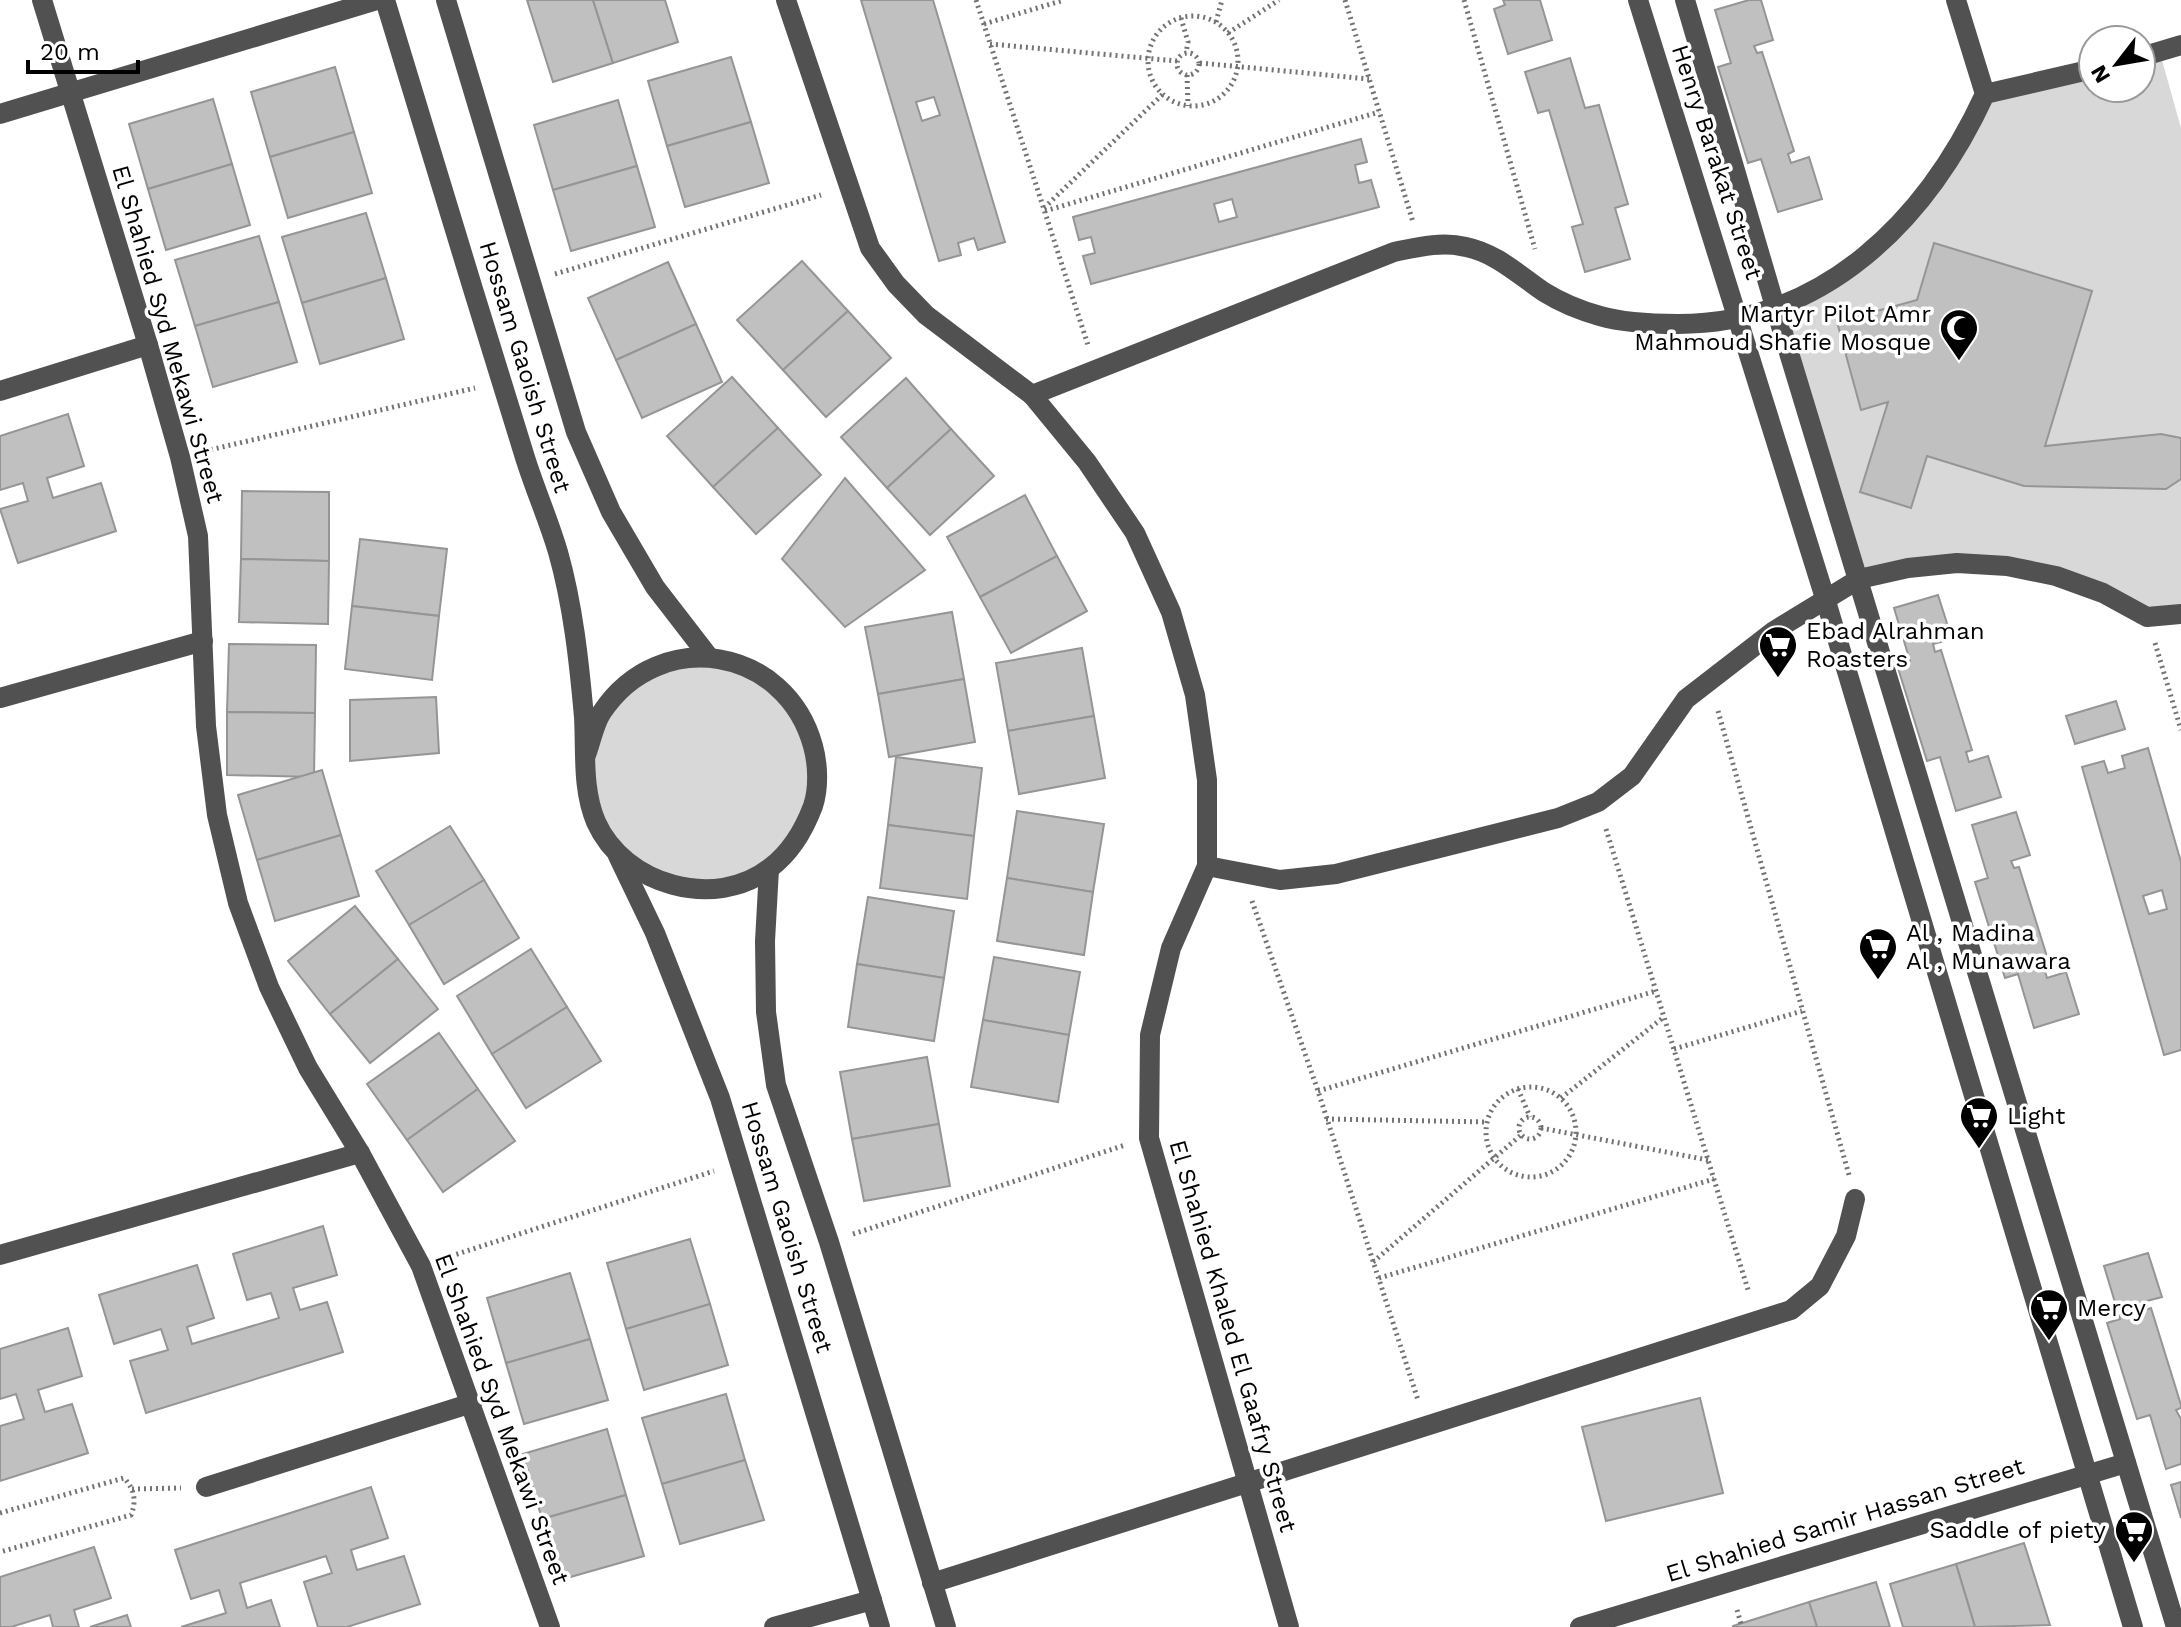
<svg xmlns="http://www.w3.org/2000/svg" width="2181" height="1627" viewBox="0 0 2181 1627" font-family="'Work Sans',sans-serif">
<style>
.green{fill:#d8d8d8}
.building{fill:#c0c0c0;stroke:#959595;stroke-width:2;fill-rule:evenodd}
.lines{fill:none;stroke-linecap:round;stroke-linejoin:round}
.path{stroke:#737373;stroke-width:5;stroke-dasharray:2 4;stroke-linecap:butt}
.minor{stroke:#515151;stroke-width:20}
.labels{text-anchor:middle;stroke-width:7;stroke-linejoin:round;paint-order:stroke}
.street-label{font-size:24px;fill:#000;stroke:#fff}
.poi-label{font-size:24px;fill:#000;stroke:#fff;text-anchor:start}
</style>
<rect width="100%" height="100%" fill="#fff"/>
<g class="green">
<polygon points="2160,53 2181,128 2181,614 2147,617 2007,566 1859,579 1776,310 1874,249 1985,94 2093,69 2093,88 2141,88 2141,57"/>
<polygon points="709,657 783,690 818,762 798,840 732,886 650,878 597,824 586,755 628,682"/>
</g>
<g class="building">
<polygon points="527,0 593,0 613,63 553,82"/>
<polygon points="593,0 665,0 678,42 613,63"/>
<path d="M861,0H933L1005,242L978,250L974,238L958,243L961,255L939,261ZM934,97L940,115L922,121L916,102Z"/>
<polygon points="1503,0 1540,0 1552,40 1508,54 1494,9 1505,5"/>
<polygon points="1749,0 1761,0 1773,40 1754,46 1757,53 1762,52 1794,151 1788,154 1791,163 1809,157 1822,199 1778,212 1761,159 1748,163 1718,67 1731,63 1715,10"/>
<polygon points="731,57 751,122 667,146 648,81"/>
<polygon points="1570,58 1585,108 1599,105 1628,204 1615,208 1630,259 1585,272 1572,227 1583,224 1549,110 1538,113 1525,72"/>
<polygon points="335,67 354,132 270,157 251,92"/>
<polygon points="213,99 232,164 148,189 129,124"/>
<polygon points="618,100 637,166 553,190 534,125"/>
<polygon points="751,122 769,183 685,207 667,146"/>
<polygon points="354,132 372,193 288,218 270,157"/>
<path d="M1361,139L1367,162L1355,165L1359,183L1371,180L1379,207L1091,284L1083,256L1095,253L1091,237L1079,240L1073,217ZM1232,199L1237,217L1219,222L1214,204Z"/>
<polygon points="232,164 250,225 166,250 148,189"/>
<polygon points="637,166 655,227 571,251 553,190"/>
<polygon points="366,213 386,278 302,303 282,237"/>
<polygon points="259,236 279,302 195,326 175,260"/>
<polygon points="1934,243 2092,291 2045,446 2161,434 2181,438 2181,479 2166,489 2024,486 1927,456 1911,508 1860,492 1888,402 1861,410 1837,322 1917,300"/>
<polygon points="802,261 848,311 783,370 737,320"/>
<polygon points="668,262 696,324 616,360 588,298"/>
<polygon points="386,278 404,339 320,364 302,303"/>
<polygon points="279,302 297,362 213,387 195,326"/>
<polygon points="848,311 891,358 826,417 783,370"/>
<polygon points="696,324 722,382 642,418 616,360"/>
<polygon points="732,377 778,428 713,487 667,436"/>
<polygon points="906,378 951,429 887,488 841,437"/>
<polygon points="68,414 84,466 47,478 53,498 101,483 116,531 18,563 0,509 28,501 23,483 0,490 0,436"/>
<polygon points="778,428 821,475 756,534 713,487"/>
<polygon points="951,429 994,476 930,535 887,488"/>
<polygon points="845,478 925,570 845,627 782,559"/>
<polygon points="242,491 329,492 329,561 241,559"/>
<polygon points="1025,495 1057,556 980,597 947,537"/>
<polygon points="360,539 447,549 439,616 352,606"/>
<polygon points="1057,556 1087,611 1011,653 980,597"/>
<polygon points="241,559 329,561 328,624 239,622"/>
<polygon points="1938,595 1952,639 1933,644 1935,652 1941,650 1972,750 1966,752 1969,762 1988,756 2001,797 1956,811 1940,757 1927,761 1897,665 1910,661 1894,608"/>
<polygon points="352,606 439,616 432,680 345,669"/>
<polygon points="952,612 964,679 878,694 865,627"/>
<polygon points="229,644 316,645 315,713 227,712"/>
<polygon points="1082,648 1094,716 1008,731 996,663"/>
<polygon points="964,679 975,742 889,757 878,694"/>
<polygon points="436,697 439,753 350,761 350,700"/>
<polygon points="2116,701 2125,729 2075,744 2066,716"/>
<polygon points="227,712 315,713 314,777 227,775"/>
<polygon points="1094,716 1105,778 1019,794 1008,731"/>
<path d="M2148,748L2181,862V1050L2164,1055L2082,767L2104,761L2108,773L2125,768L2122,756ZM2162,890L2167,909L2149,914L2143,896Z"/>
<polygon points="896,757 982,768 974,836 888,825"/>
<polygon points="322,770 341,835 257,860 238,795"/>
<polygon points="1017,811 1104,824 1093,892 1007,878"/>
<polygon points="2016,812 2030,855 2011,861 2014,868 2019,867 2050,966 2044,968 2047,978 2066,972 2079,1014 2034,1028 2018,974 2005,978 1975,882 1988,878 1972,825"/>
<polygon points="888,825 974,836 967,899 880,888"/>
<polygon points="450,826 484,880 409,925 376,871"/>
<polygon points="341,835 359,896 275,921 257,860"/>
<polygon points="1007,878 1093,892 1084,955 997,941"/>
<polygon points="484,880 519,938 444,984 409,925"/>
<polygon points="868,897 954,911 944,978 857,964"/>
<polygon points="355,906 398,959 330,1014 288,961"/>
<polygon points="531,949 567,1007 492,1054 457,996"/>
<polygon points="994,957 1080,972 1069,1035 983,1020"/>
<polygon points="398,959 438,1009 370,1063 330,1014"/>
<polygon points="857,964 944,978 934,1041 848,1027"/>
<polygon points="567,1007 601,1061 526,1108 492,1054"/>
<polygon points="983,1020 1069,1035 1058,1102 971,1087"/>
<polygon points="439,1033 478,1089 407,1140 367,1084"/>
<polygon points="927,1057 939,1124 852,1139 840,1072"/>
<polygon points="478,1089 515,1141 443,1192 407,1140"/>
<polygon points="939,1124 950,1186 864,1201 852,1139"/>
<polygon points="323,1226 337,1275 293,1288 300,1310 327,1302 343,1352 146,1413 130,1361 168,1350 161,1329 114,1344 99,1295 197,1265 214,1318 187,1327 192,1344 279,1318 271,1293 247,1300 233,1254"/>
<polygon points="690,1239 710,1304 626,1329 607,1263"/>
<polygon points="2148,1253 2162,1297 2143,1302 2145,1310 2151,1308 2181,1405 2181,1408 2176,1410 2181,1419 2181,1464 2166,1469 2150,1415 2137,1419 2107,1323 2120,1319 2104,1266"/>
<polygon points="570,1273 590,1339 506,1363 487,1298"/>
<polygon points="710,1304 728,1365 644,1390 626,1329"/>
<polygon points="68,1328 82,1376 38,1390 45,1412 72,1404 88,1453 0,1481 0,1426 24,1419 16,1394 0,1399 0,1349"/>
<polygon points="590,1339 608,1400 524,1424 506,1363"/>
<polygon points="726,1394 745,1460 662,1484 642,1418"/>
<polygon points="1700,1398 1723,1493 1606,1521 1582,1427"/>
<polygon points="607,1429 626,1495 542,1519 523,1454"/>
<polygon points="745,1460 764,1520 680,1544 662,1484"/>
<polygon points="2181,1482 2181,1518 2171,1485"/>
<polygon points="371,1487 388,1538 351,1550 357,1570 404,1556 420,1604 347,1627 318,1627 304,1582 332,1573 326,1556 240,1583 247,1608 271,1600 280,1627 181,1627 226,1613 219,1590 191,1599 175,1550"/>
<polygon points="626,1495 644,1556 560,1580 542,1519"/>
<polygon points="2024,1543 2050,1625 1975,1627 1956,1564"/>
<polygon points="94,1547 111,1598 74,1610 79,1627 53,1627 50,1615 11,1627 0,1627 0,1577"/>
<polygon points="1956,1564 1975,1627 1903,1627 1890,1584"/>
<polygon points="1876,1582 1890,1627 1817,1627 1809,1602"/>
<polygon points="1809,1602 1817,1627 1733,1627 1733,1626"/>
<polygon points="127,1615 131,1627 90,1627"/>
</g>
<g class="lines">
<g class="path">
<polyline points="976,0 1088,345"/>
<polyline points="1345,0 1413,222"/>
<polyline points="1464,0 1535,249"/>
<circle cx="1193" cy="61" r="45"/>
<polyline points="1181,18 1188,42 1186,53"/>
<polyline points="1216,22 1222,0"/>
<polyline points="984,24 1064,0"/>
<polyline points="1228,33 1279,0"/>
<polyline points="990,44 1177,61"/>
<circle cx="1188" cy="64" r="11"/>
<polyline points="1200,63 1369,79"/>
<polyline points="1187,75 1188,106"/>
<polyline points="1044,208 1163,94"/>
<polyline points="1045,211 1379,112"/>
<polyline points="555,274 821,195"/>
<polyline points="205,451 475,388"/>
<polyline points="2155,643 2181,730"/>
<polyline points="1718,711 1849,1175"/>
<polyline points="1606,829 1749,1293"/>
<polyline points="1252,901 1318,1091 1418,1400"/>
<polyline points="1674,1049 1802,1011"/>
<circle cx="1531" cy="1132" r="45"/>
<polyline points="1518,1089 1530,1117"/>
<polyline points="1318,1091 1656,991"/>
<polyline points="1561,1098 1664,1017"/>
<circle cx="1530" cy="1128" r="11"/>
<polyline points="1326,1119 1487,1122"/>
<polyline points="1541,1128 1708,1160"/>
<polyline points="853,1234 1125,1145"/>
<polyline points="445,1258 714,1171"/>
<polyline points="1373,1262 1521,1135"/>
<polyline points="1379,1278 1714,1179"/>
<polyline points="132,1489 181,1488"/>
<path d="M0,1513L124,1478C134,1489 137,1500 131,1515L0,1552"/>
<polyline points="1737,1610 1742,1627"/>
</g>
<g class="minor">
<polyline points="42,0 148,345 180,457 198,536 206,726 217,815 238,903 269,987 308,1068 360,1153 421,1266 550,1627"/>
<path d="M385,0C431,150 476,301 523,451C533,485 548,518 558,552C573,605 579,661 584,717C586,752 582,789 596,822C624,885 715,911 770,868C790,853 804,830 813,806C819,788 818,764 813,746C786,647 660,625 602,712C594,724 591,742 586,755"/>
<polyline points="446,0 576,432 611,512 655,587 709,657"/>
<polyline points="786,0 870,248 896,284 926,315 1032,395 1087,462 1135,533 1171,612 1195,695 1207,780 1207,866 1171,948 1150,1035 1149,1138 1289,1627"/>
<polyline points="1638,0 1825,598 2133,1627"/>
<polyline points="1685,0 1776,310 2176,1627"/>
<polyline points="1956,0 1985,94"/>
<polyline points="2141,57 2181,45"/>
<polyline points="0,114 377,0"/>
<polyline points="0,391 148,345"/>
<path d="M1032,395L1394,252C1418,247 1442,241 1466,247C1496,253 1519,275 1544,292C1560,302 1582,311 1600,316C1624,323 1654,324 1678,324C1824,324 1927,220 1985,94L2093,69"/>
<polyline points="0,698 203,641"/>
<polyline points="618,856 655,933 720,1098 880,1627"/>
<polyline points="1207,866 1280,880 1336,874 1558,818 1598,802 1632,776 1686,699 1774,631 1859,579 1908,568 1957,563 2007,566 2056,576 2103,593 2147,617 2181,614"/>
<polyline points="769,869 765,941 766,1012 776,1085 829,1242 946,1627"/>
<polyline points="0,1255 360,1153"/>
<polyline points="206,1487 472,1403"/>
<polyline points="932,1583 1791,1310 1820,1286 1846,1236 1855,1199"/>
<polyline points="774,1627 872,1600"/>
<polyline points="1580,1627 2126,1463"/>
</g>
</g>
<defs>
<symbol id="mosque-pin" viewBox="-11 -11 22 30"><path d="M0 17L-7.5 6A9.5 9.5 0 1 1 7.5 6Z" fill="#000" stroke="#fff"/><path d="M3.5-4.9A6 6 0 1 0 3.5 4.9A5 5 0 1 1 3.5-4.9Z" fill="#fff"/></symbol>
<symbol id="supermarket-pin" viewBox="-11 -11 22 30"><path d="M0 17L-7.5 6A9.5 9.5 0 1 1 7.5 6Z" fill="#000" stroke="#fff"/><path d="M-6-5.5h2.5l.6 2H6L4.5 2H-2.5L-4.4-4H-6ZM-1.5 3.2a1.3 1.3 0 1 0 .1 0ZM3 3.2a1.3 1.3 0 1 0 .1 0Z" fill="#fff"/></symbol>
</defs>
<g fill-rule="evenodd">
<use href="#mosque-pin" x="1937" y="306" width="44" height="60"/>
<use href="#supermarket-pin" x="1756" y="623" width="44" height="60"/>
<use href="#supermarket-pin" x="1856" y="925" width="44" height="60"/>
<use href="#supermarket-pin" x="1957" y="1094" width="44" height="60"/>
<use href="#supermarket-pin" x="2027" y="1286" width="44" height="60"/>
<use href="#supermarket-pin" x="2112" y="1508" width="44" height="60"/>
</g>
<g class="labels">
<g class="street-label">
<text transform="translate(1717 162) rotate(72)" y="8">Henry Barakat Street</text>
<text transform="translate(168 334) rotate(74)" y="8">El Shahied Syd Mekawi Street</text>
<text transform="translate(525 367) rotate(73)" y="8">Hossam Gaoish Street</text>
<text transform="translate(787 1227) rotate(73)" y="8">Hossam Gaoish Street</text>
<text transform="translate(1233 1336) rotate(74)" y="8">El Shahied Khaled El Gaafry Street</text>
<text transform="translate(502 1419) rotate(70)" y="8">El Shahied Syd Mekawi Street</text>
<text transform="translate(1845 1520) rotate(-17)" y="8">El Shahied Samir Hassan Street</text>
</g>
<g class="poi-label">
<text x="1931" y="322" text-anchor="end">Martyr Pilot Amr<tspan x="1931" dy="28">Mahmoud Shafie Mosque</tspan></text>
<text x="1806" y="639">Ebad Alrahman<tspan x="1806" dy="28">Roasters</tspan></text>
<text x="1906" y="941">Al , Madina<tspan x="1906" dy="28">Al , Munawara</tspan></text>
<text x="2007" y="1124">Light</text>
<text x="2077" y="1316">Mercy</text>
<text x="2106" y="1538" text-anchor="end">Saddle of piety</text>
</g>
</g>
<g transform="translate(2117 64) rotate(239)"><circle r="38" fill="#ffffff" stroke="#999999" stroke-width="2"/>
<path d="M0-6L14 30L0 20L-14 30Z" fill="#000000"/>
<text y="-12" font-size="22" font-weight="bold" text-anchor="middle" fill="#000000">N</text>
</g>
<path d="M28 60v12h110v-12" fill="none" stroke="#000000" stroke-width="4"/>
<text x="40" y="60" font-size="24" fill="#000000" stroke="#ffffff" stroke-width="6" paint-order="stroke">20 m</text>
</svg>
